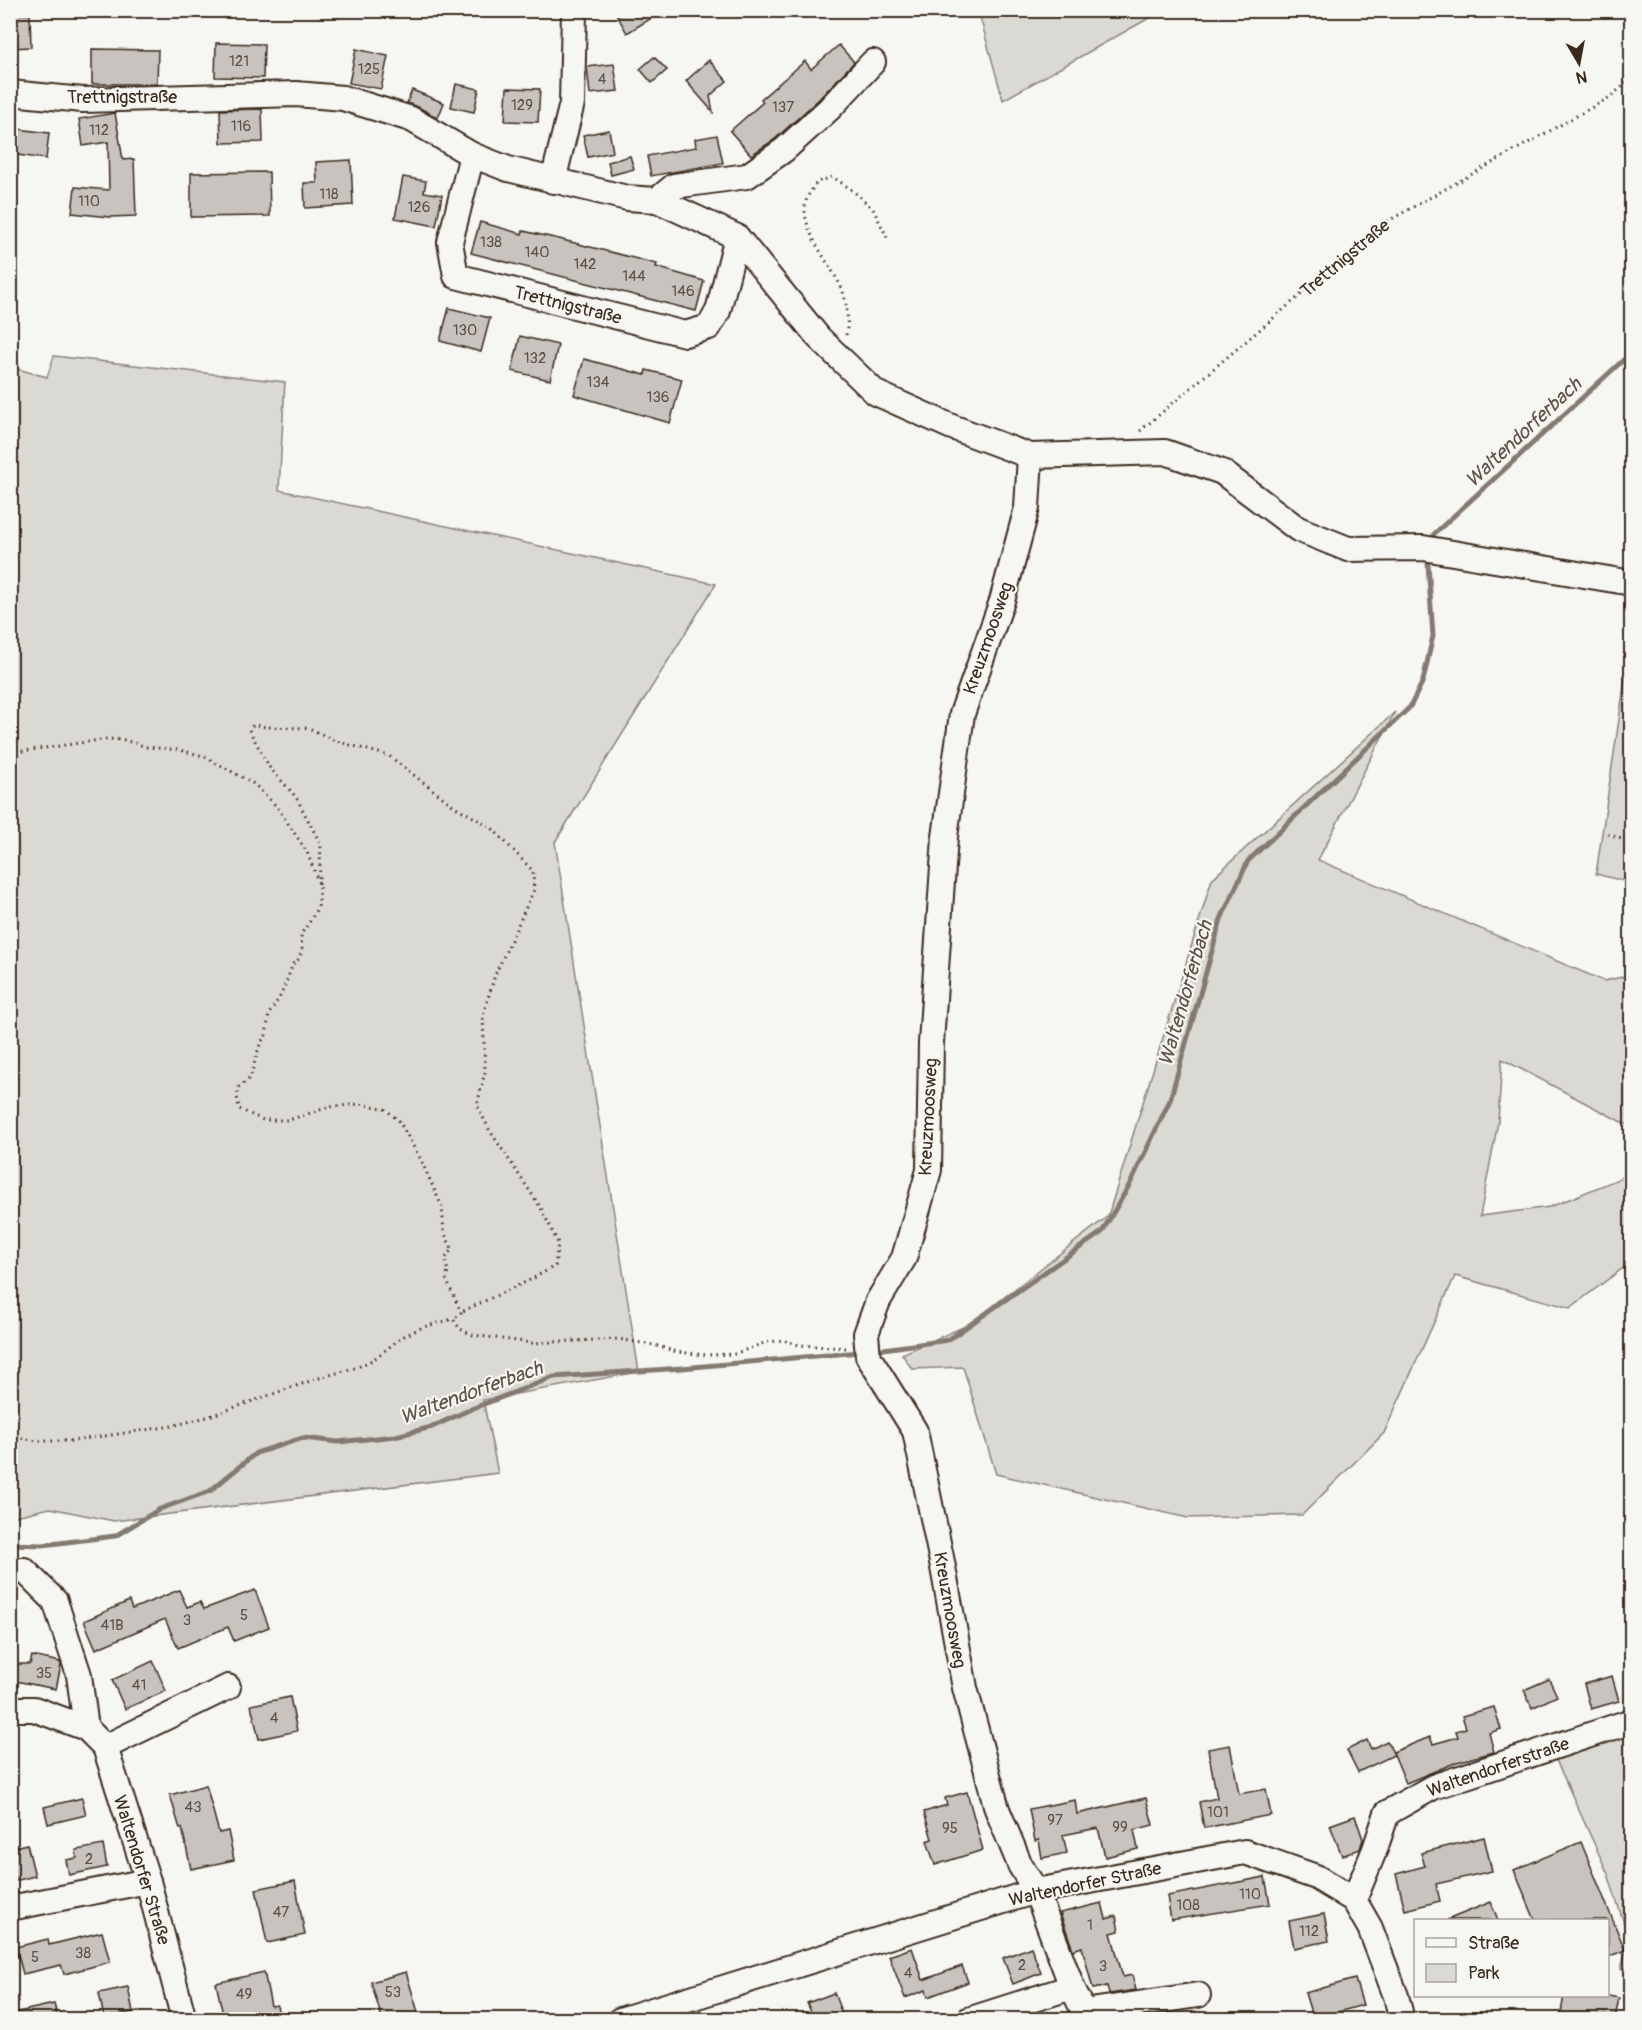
<svg xmlns="http://www.w3.org/2000/svg" width="1642" height="2030" viewBox="0 0 1642 2030" font-family="Pangolin,sans-serif">
<style>
.green{fill:#dad9d3;stroke:#8a8278;stroke-width:1.5}
.lines{fill:none;stroke-linecap:round;stroke-linejoin:round}
.stream{stroke:#857a71;stroke-width:5}
.building{fill:#c8c3be;stroke:#3b2a1e;stroke-width:1.5}
.minor-casing{stroke:#3b2a1e;stroke-width:28}
.path{stroke:#3b2a1e;stroke-width:3;stroke-dasharray:1.5 4.5;stroke-linecap:butt}
.minor{stroke:#f6f6f2;stroke-width:24}
.labels{text-anchor:middle;stroke-width:4.5;stroke-linejoin:round;paint-order:stroke}
.number-label{font-size:15px;fill:#5e5046}
.street-label{font-size:18px;fill:#3b2a1e;stroke:#f6f6f2}
.water-label{font-size:20px;font-style:italic;fill:#605248;stroke:#f6f6f2}
</style>
<rect width="100%" height="100%" fill="#f6f6f2"/>
<filter id="ink" filterUnits="userSpaceOnUse"><feTurbulence type="fractalNoise" baseFrequency=".0167" numOctaves="2"/><feDisplacementMap in="SourceGraphic" scale="12" xChannelSelector="R" yChannelSelector="G"/><feConvolveMatrix kernelMatrix="1 2 1 2 8 2 1 2 1" color-interpolation-filters="sRGB"/></filter>
<g filter="url(#ink)">
<g class="green">
<polygon points="1150,10 1151,17 1003,100 980,17 957,11"/>
<polygon points="54,356 285,382 279,490 716,584 555,842 639,1372 483,1400 498,1473 114,1521 50,1508 11,1517 10,367 47,377"/>
<polygon points="1631,639 1632,882 1631,883 1596,874"/>
<polygon points="1395,712 1318,860 1604,981 1631,975 1631,1127 1502,1059 1498,1122 1480,1216 1550,1207 1621,1178 1631,1161 1631,1262 1570,1308 1455,1276 1384,1433 1302,1515 1188,1518 996,1474 963,1367 912,1369 902,1354 970,1324 1108,1216 1212,879"/>
<polygon points="1631,1734 1632,1968 1621,1969 1629,1939 1608,1874 1556,1760"/>
</g>
<g class="lines">
<g class="stream">
<polyline points="1434,534 1632,352"/>
<polyline points="876,1350 948,1340 1102,1232 1131,1182 1170,1100 1221,919 1248,861 1410,707 1423,681 1433,636 1428,564"/>
<polyline points="10,1544 43,1545 115,1536 160,1509 210,1491 256,1453 303,1438 338,1442 396,1436 432,1427 471,1409 554,1377 682,1368 860,1352"/>
</g>
</g>
<g class="building">
<polygon points="614,10 665,10 627,33"/>
<polygon points="10,14 30,14 31,47 10,48"/>
<polygon points="216,43 264,44 263,78 215,77"/>
<polygon points="839,45 854,62 819,99 775,139 751,155 730,131 763,102 761,99 805,61 811,69"/>
<polygon points="92,49 158,50 157,84 92,84"/>
<polygon points="356,49 388,56 381,89 349,83"/>
<polygon points="654,57 667,70 652,83 640,69"/>
<polygon points="709,60 727,81 710,96 713,112 686,81"/>
<polygon points="614,64 618,91 590,94 587,67"/>
<polygon points="456,84 479,89 474,112 451,107"/>
<polygon points="507,88 540,89 538,122 505,121"/>
<polygon points="412,90 444,103 438,118 418,107 407,103"/>
<polygon points="262,109 263,142 221,143 220,110"/>
<polygon points="115,113 123,160 134,159 136,216 110,217 72,213 75,187 109,190 108,142 83,146 79,119"/>
<polygon points="10,128 49,133 46,159 10,154"/>
<polygon points="609,130 613,152 588,157 583,135"/>
<polygon points="717,135 723,163 651,176 647,156 696,147 695,139"/>
<polygon points="630,156 634,169 611,175 608,162"/>
<polygon points="351,160 353,205 305,208 304,183 317,183 316,162"/>
<polygon points="269,172 270,216 191,217 191,173"/>
<polygon points="403,177 426,181 424,192 442,195 436,226 395,218"/>
<polygon points="480,222 522,234 523,231 559,239 657,264 656,267 704,281 696,311 471,253"/>
<polygon points="449,308 490,318 481,352 440,341"/>
<polygon points="520,336 558,345 550,380 512,371"/>
<polygon points="584,359 645,375 646,370 682,379 670,423 574,395"/>
<polygon points="179,1590 187,1607 200,1602 204,1609 255,1590 269,1627 234,1641 228,1627 178,1648 165,1619 96,1649 84,1621 129,1601 132,1609"/>
<polygon points="32,1656 60,1662 61,1665 56,1689 10,1680 10,1664 30,1664"/>
<polygon points="153,1661 166,1691 125,1709 112,1680"/>
<polygon points="1612,1676 1619,1701 1591,1709 1584,1684"/>
<polygon points="1549,1679 1557,1696 1532,1708 1524,1690"/>
<polygon points="290,1697 297,1731 259,1739 251,1705"/>
<polygon points="1494,1707 1501,1729 1489,1733 1494,1752 1457,1762 1406,1783 1393,1752 1430,1737 1433,1744 1458,1737 1456,1731 1466,1728 1462,1716"/>
<polygon points="1367,1740 1371,1749 1387,1741 1394,1755 1358,1772 1347,1750"/>
<polygon points="1230,1745 1239,1794 1266,1789 1271,1815 1204,1828 1199,1802 1217,1798 1208,1749"/>
<polygon points="206,1785 219,1833 228,1831 234,1860 191,1869 182,1828 180,1829 170,1795"/>
<polygon points="967,1792 983,1850 935,1865 927,1841 932,1839 924,1812 947,1805 945,1798"/>
<polygon points="82,1798 86,1815 48,1824 44,1807"/>
<polygon points="1146,1798 1153,1825 1134,1830 1138,1849 1105,1857 1098,1828 1063,1835 1067,1853 1042,1858 1039,1840 1035,1841 1029,1809 1075,1800 1077,1814"/>
<polygon points="1355,1816 1363,1839 1360,1849 1342,1856 1330,1825"/>
<polygon points="1484,1837 1492,1871 1436,1884 1440,1901 1405,1910 1396,1874 1425,1866 1421,1853"/>
<polygon points="1581,1842 1625,1950 1608,1957 1608,1920 1535,1920 1514,1870"/>
<polygon points="27,1844 35,1876 10,1882 10,1848"/>
<polygon points="103,1845 107,1867 69,1875 66,1860 77,1858 76,1850"/>
<polygon points="1265,1877 1270,1904 1171,1920 1167,1896"/>
<polygon points="295,1881 305,1935 267,1943 256,1889"/>
<polygon points="1491,1902 1498,1920 1447,1920"/>
<polygon points="1102,1903 1106,1919 1116,1916 1119,1931 1111,1933 1123,1977 1132,1975 1136,1990 1109,1994 1107,1986 1093,1989 1082,1947 1073,1950 1060,1913"/>
<polygon points="1324,1914 1329,1941 1294,1948 1289,1921"/>
<polygon points="102,1932 110,1962 64,1974 61,1965 23,1974 16,1947 48,1939 49,1945"/>
<polygon points="1031,1947 1041,1973 1013,1984 1003,1958"/>
<polygon points="912,1948 923,1980 962,1966 968,1982 928,1997 926,1990 905,1998 889,1956"/>
<polygon points="264,1972 271,2006 277,2005 280,2019 224,2019 216,1983"/>
<polygon points="406,1972 420,2019 382,2019 371,1982"/>
<polygon points="1355,1979 1363,2005 1313,2019 1305,1993"/>
<polygon points="128,1987 133,2012 104,2018 99,1993"/>
<polygon points="834,1993 842,2014 828,2019 814,2019 807,2003"/>
<polygon points="1564,1995 1604,1995 1619,1998 1615,2019 1560,2019"/>
<polygon points="54,2004 58,2019 14,2019 13,2013"/>
</g>
<g class="lines">
<defs>
<g id="minor">
<polyline points="10,93 83,100 296,94 343,98 411,119 472,155 508,169 627,198 657,200 737,237 819,338 876,393 952,427 1030,456 1165,452 1222,472 1298,529 1348,549 1423,548 1632,583"/>
<polyline points="472,155 450,242 456,276 685,334 709,327 718,311 737,237"/>
<polyline points="553,181 572,103 574,10"/>
<polyline points="657,200 674,186 747,176 784,150 829,109 873,62"/>
<polyline points="1030,456 1027,508 1002,601 962,714 945,837 931,1043 929,1170 904,1258 878,1301 866,1334 868,1356 915,1431 942,1562 965,1688 997,1809 1020,1865 1036,1891 1072,1987 1088,2020"/>
<polyline points="10,1571 24,1570 55,1601 79,1675 86,1728"/>
<polyline points="10,1709 34,1709 86,1728 105,1747 148,1881 184,2020"/>
<polyline points="105,1747 228,1687"/>
<polyline points="1354,1900 1375,1849 1387,1813 1433,1787 1632,1721"/>
<polyline points="10,1908 148,1881"/>
<polyline points="1084,2012 1198,1995"/>
<polyline points="620,2020 1036,1891 1245,1852 1316,1877 1354,1900 1370,1928 1396,1996 1402,2020"/>
<polyline points="968,2020 1072,1987"/>
</g>
</defs>
<use href="#minor" class="minor-casing"/>
<g class="path">
<path d="M846,335C849,320 847,303 842,289C832,265 796,226 807,198C809,193 814,187 817,182L833,177L852,190L873,209L888,239"/>
<polyline points="1140,431 1388,221 1607,99 1632,79"/>
<polyline points="10,753 107,739 124,740 147,747 179,750 204,756 254,784 277,807 307,852 319,884 319,904 311,920 301,934 302,950 299,959 293,964 281,995 269,1014 266,1035 260,1044 250,1078 239,1087 237,1096 239,1109 263,1120 289,1120 329,1107 360,1104 384,1108 399,1121 421,1160 442,1207 444,1232 452,1249 445,1259 448,1272 446,1279 461,1312 460,1315 453,1319"/>
<polyline points="1608,834 1632,843"/>
<polyline points="319,884 321,845 296,797 270,768 249,730 253,725 266,727 309,728 333,740 389,756 454,806 491,827 533,871 534,890 495,975 483,1015 485,1072 477,1105 490,1131 541,1208 558,1243 555,1266 532,1279 461,1312"/>
<polyline points="10,1436 37,1441 71,1441 172,1426 207,1417 316,1379 358,1367 374,1359 402,1337 423,1327 453,1319 460,1329 473,1335 532,1343 618,1339 654,1345 677,1352 707,1355 734,1354 764,1343 783,1340 799,1345 846,1348"/>
</g>
<use href="#minor" class="minor"/>
</g>
</g>
<g class="labels">
<g class="number-label">
<text x="239" y="66">121</text>
<text x="369" y="74">125</text>
<text x="602" y="84">4</text>
<text x="522" y="110">129</text>
<text x="783" y="112">137</text>
<text x="241" y="131">116</text>
<text x="99" y="135">112</text>
<text x="329" y="199">118</text>
<text x="89" y="206">110</text>
<text x="419" y="212">126</text>
<text x="491" y="247">138</text>
<text x="537" y="257">140</text>
<text x="585" y="269">142</text>
<text x="634" y="281">144</text>
<text x="683" y="296">146</text>
<text x="465" y="335">130</text>
<text x="535" y="363">132</text>
<text x="598" y="387">134</text>
<text x="658" y="402">136</text>
<text x="244" y="1620">5</text>
<text x="187" y="1625">3</text>
<text x="112" y="1630">41B</text>
<text x="44" y="1678">35</text>
<text x="139" y="1690">41</text>
<text x="274" y="1723">4</text>
<text x="193" y="1812">43</text>
<text x="1218" y="1817">101</text>
<text x="1055" y="1825">97</text>
<text x="1120" y="1832">99</text>
<text x="950" y="1833">95</text>
<text x="89" y="1864">2</text>
<text x="1250" y="1899">110</text>
<text x="1188" y="1910">108</text>
<text x="281" y="1917">47</text>
<text x="1090" y="1930">1</text>
<text x="1309" y="1936">112</text>
<text x="83" y="1958">38</text>
<text x="35" y="1962">5</text>
<text x="1022" y="1970">2</text>
<text x="1103" y="1971">3</text>
<text x="908" y="1978">4</text>
<text x="393" y="1997">53</text>
<text x="244" y="1999">49</text>
</g>
<g class="street-label">
<text x="122" y="103">Trettnigstraße</text>
<text transform="translate(1345 258) rotate(-40)" y="6">Trettnigstraße</text>
<text transform="translate(568 305) rotate(14)" y="6">Trettnigstraße</text>
<text transform="translate(988 638) rotate(-71)" y="6">Kreuzmoosweg</text>
<text transform="translate(928 1117) rotate(-87)" y="6">Kreuzmoosweg</text>
<text transform="translate(950 1610) rotate(80)" y="6">Kreuzmoosweg</text>
<text transform="translate(1498 1767) rotate(-19)" y="6">Waltendorferstraße</text>
<text transform="translate(142 1870) rotate(73)" y="6">Waltendorfer Straße</text>
<text transform="translate(1085 1884) rotate(-12)" y="6">Waltendorfer Straße</text>
</g>
<g class="water-label">
<text transform="translate(1523 432) rotate(-43)" y="7">Waltendorferbach</text>
<text transform="translate(1185 993) rotate(-74)" y="7">Waltendorferbach</text>
<text transform="translate(471 1392) rotate(-20)" y="7">Waltendorferbach</text>
</g>
</g>
<rect width="1642" height="2030" fill="none" stroke="#f6f6f2" stroke-width="36"/>
<rect x="18" y="18" width="1606" height="1994" fill="none" stroke="#3b2a1e" stroke-width="2" filter="url(#ink)"/>
<rect x="1414" y="1919" width="195" height="78" fill="#f6f6f2" stroke="#aba49d" stroke-width="1.5"/>
<rect x="1426" y="1938" width="30" height="9" fill="#f6f6f2" stroke="#aba49d" stroke-width="1.5"/>
<text x="1468" y="1949" font-size="18" fill="#3b2a1e">Straße</text>
<rect x="1426" y="1964" width="30" height="18" fill="#dad9d3" stroke="#aba49d" stroke-width="1.5"/>
<text x="1468" y="1979" font-size="18" fill="#3b2a1e">Park</text>
<g transform="translate(1579 63) rotate(170)" stroke="#f6f6f2" stroke-width="4.5" paint-order="stroke">
<path d="M0-4.5L10 22L0 15L-10 22Z" fill="#3b2a1e"/>
<text y="-9" font-size="16" font-weight="bold" text-anchor="middle" fill="#3b2a1e">N</text>
</g>
</svg>
